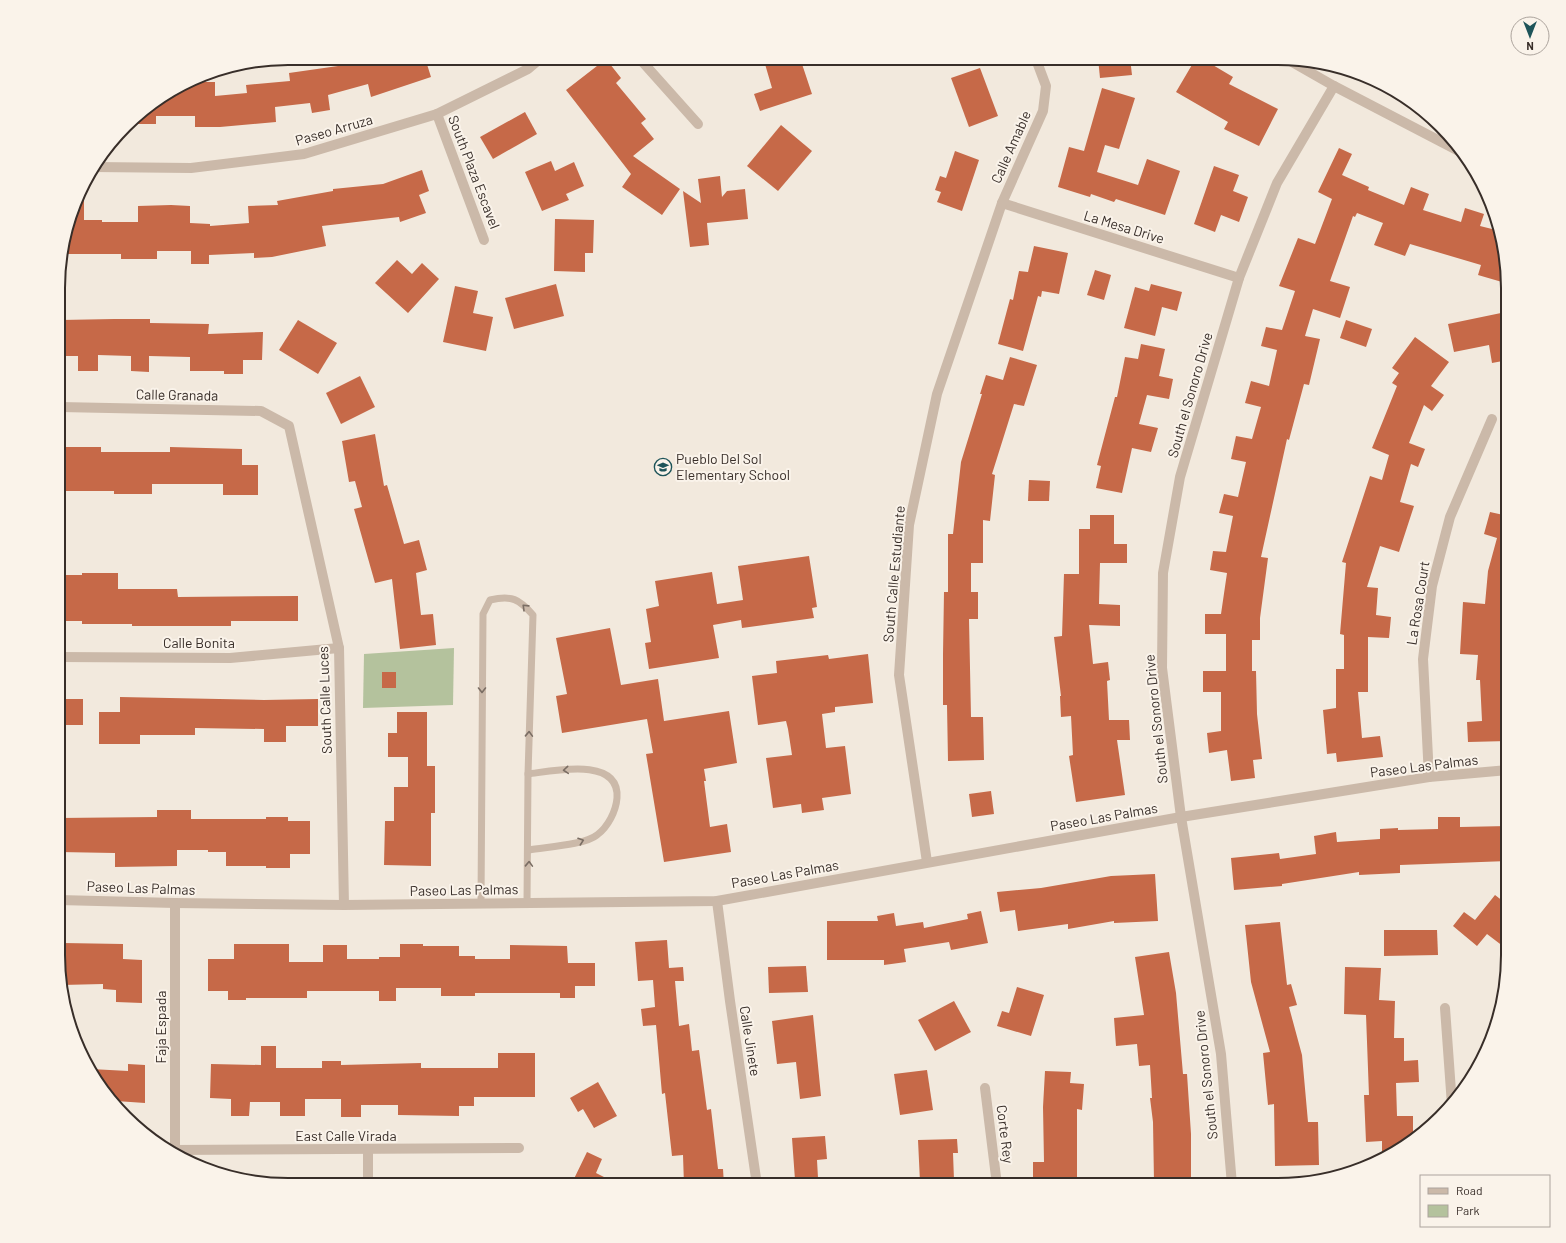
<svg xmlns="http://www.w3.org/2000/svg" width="1566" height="1243" viewBox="0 0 1566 1243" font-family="Barlow,sans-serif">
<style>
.green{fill:#b4c29d}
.building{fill:#c66948}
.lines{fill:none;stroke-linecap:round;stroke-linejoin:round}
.service{stroke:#cbb9a9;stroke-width:7}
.minor{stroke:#cbb9a9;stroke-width:10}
.tertiary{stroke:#cbb9a9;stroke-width:10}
.oneway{stroke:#7a6d63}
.labels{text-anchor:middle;stroke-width:4;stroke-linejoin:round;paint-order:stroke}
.street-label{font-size:14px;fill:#382e29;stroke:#faf3ea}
.poi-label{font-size:14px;fill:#382e29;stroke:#faf3ea;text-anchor:start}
.rim{fill:none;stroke:#382e29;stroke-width:2}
</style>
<rect width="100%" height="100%" fill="#f2e9dd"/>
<polygon class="green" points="454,648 453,705 363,708 364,654"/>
<g class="building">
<polygon points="343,58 425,58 431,77 371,97 368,84 328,95 330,110 312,113 310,103 275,107 276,122 220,127 195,127 195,116 156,116 156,124 129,124 136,115 193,82 215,82 215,96 247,93 246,85 290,81 289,73 345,65"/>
<polygon points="784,58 800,58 812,94 760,111 754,94 772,88 765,64"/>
<polygon points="1098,58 1130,58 1132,75 1100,78"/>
<polygon points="1196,58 1201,58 1233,77 1229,84 1278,109 1259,146 1224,129 1228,122 1176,92"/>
<polygon points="606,59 621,78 616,83 646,119 641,123 654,139 633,156 680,189 662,215 622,187 631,174 566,90"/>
<polygon points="980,68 998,116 969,127 951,78"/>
<polygon points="1102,88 1135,98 1119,149 1105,145 1097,172 1138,185 1147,159 1180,171 1165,215 1116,199 1114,202 1091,194 1090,197 1058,187 1069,147 1084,151"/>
<polygon points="525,112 537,134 493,159 480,137"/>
<polygon points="781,125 812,151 778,191 747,166"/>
<polygon points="1339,148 1352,154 1342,175 1369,187 1368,190 1404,205 1411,187 1429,194 1423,210 1461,222 1465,208 1484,214 1480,226 1500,231 1504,243 1506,268 1502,282 1478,275 1481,265 1410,244 1405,256 1374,245 1383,223 1357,213 1355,217 1353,216 1330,281 1350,287 1340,318 1313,309 1305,336 1320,339 1309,385 1304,384 1289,440 1287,439 1261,557 1268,558 1260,618 1260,640 1252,640 1252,671 1256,671 1257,714 1262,759 1253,760 1255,778 1231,781 1227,750 1209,753 1207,733 1221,731 1221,692 1203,692 1203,671 1226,671 1226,634 1205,634 1205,614 1221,614 1227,573 1210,570 1213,551 1226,552 1233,516 1219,513 1224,494 1238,497 1246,462 1231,459 1236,436 1252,439 1261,407 1245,403 1251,381 1269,386 1277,350 1261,346 1266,327 1282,330 1295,291 1279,286 1298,238 1315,244 1332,199 1318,192"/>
<polygon points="955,151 979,160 962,211 937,202 941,192 935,190 940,176 946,178"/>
<polygon points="551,161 555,171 574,162 584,186 566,194 569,200 542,211 525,172"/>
<polygon points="1214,166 1239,175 1233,191 1248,197 1239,222 1221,215 1215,232 1194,224"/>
<polygon points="422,170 429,191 419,195 426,213 400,222 399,217 322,226 326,246 272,257 254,258 254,253 209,255 209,264 191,264 191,251 157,251 157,259 121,259 121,254 61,254 82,194 84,194 84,220 102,220 102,222 138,222 138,206 171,205 190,206 190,223 210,224 210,226 249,223 248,206 278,205 277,201 333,191 333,189 383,184"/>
<polygon points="720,176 722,197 727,191 745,189 748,219 707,223 709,245 690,247 683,191 701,203 698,179"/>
<polygon points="555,219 594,220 593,253 585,253 585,272 554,271"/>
<polygon points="1034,246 1068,253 1059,294 1042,291 1041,297 1038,296 1023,351 998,344 1010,299 1013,300 1019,271 1028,272"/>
<polygon points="397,260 412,274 422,263 439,279 408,313 375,283"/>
<polygon points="1095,270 1111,275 1104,300 1087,295"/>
<polygon points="556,284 564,316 514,329 505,298"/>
<polygon points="1151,284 1182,292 1177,311 1162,307 1155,336 1124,328 1135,287 1149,291"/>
<polygon points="455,286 478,291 473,313 493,317 486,351 443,342"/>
<polygon points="1501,313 1508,348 1508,360 1492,363 1489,345 1454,352 1448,324"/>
<polygon points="114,319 150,319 150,323 209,324 208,334 263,332 262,360 243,360 243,374 224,374 224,371 190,371 190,357 149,356 149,372 131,371 131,356 98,355 98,371 78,371 78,356 61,356 61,320"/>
<polygon points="298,320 337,343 318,374 279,350"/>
<polygon points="1346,320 1372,329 1366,347 1340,338"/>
<polygon points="1415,337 1449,362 1431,386 1444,395 1432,411 1424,405 1409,443 1425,449 1418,467 1411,464 1400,502 1414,506 1399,552 1380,546 1367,587 1378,588 1376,615 1391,617 1389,638 1368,637 1368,692 1358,692 1362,738 1380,736 1383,757 1337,762 1336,753 1327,754 1323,710 1336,708 1336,669 1344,669 1344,635 1340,634 1346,563 1342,562 1370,476 1382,480 1389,455 1372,448 1397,386 1392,383 1399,373 1392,368"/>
<polygon points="1141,344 1165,349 1159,376 1173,379 1169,399 1147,395 1139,424 1158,428 1151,452 1132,448 1122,493 1096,488 1101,466 1097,465 1115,397 1117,397 1125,357 1138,359"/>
<polygon points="1010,357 1037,365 1024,406 1014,404 992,474 995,475 990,521 983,520 983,563 971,563 971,592 978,592 978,619 969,619 971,717 983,717 984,760 948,761 947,705 943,705 943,654 944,592 948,592 948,534 953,534 961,462 982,394 980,394 986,375 1003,380"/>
<polygon points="360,376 375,407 341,424 326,393"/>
<polygon points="375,434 384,486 387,485 404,544 419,540 427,570 416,573 421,615 433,614 436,645 400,649 392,579 375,583 354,509 362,507 355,481 349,482 342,441"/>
<polygon points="60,447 101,447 101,452 170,452 170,447 242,449 242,465 258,465 258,495 223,495 223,484 152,484 152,494 114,494 114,491 63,491 63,479 60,479"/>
<polygon points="1029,480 1050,481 1049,501 1028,501"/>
<polygon points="1490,512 1508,516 1508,741 1468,742 1467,722 1482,721 1480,680 1476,680 1478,655 1460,654 1463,602 1485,604 1488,571 1497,538 1484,534"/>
<polygon points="1090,515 1114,515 1114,544 1127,544 1127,563 1100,563 1099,604 1120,605 1120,626 1089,625 1093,664 1108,662 1110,680 1107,681 1109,720 1129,720 1130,740 1117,740 1125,795 1076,802 1069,756 1073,755 1071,716 1061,717 1060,696 1061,696 1054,637 1062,636 1064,574 1079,574 1079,529 1090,529"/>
<polygon points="809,556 817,607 812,608 814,618 742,628 741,620 713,625 719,658 649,669 645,643 651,642 646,609 659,606 655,581 712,572 717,604 743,600 738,566"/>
<polygon points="82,573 118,573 118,589 177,589 178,597 298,596 298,621 231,621 231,626 132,626 132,624 82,624 82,621 59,621 59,575 82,575"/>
<polygon points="610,628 621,685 658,679 664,721 729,711 737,763 704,769 706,781 704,781 710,827 727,824 731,852 664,862 646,754 653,753 647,719 562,733 556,696 567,694 556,638"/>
<polygon points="868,654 873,703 835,707 835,712 822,714 826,748 845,746 851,794 822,798 824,810 802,813 801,804 773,808 766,758 792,755 788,729 786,721 758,725 752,676 777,673 776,661 828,655 829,659"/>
<rect x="382" y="672" width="14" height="16"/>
<polygon points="120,697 264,700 318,699 318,726 286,726 286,742 264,742 264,729 195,728 195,735 140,735 140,744 99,744 99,712 120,712"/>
<rect x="59" y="699" width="24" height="26"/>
<polygon points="397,712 427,712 427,766 435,766 435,813 431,813 431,866 384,865 385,821 394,821 394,787 408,787 408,757 388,757 388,733 397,733"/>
<polygon points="991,791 994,814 972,817 969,794"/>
<polygon points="157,810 191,810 191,819 266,819 266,817 288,817 288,821 310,821 310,854 290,854 290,868 266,868 266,866 226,866 226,852 208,852 208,850 177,850 177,866 115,867 115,853 59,852 59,818 157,817"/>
<polygon points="1438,817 1460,817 1460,827 1508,826 1508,861 1400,865 1400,873 1359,875 1359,872 1282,884 1282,886 1234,890 1231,858 1279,853 1280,859 1316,854 1314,836 1336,832 1337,842 1380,839 1380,829 1398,828 1398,830 1438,829"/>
<polygon points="1155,874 1158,921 1114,923 1114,921 1068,929 1068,924 1018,931 1015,910 1000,912 997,892 1041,888 1111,876"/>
<polygon points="1495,895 1508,905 1508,950 1487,934 1477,946 1453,926 1464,912 1475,920"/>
<polygon points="981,911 988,943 951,950 949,942 904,949 906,962 884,965 884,960 827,960 827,921 878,921 877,916 894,913 896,926 923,922 924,928 968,919 967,914"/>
<polygon points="1280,922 1287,985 1291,984 1297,1005 1289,1007 1302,1055 1308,1122 1318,1122 1319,1165 1275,1166 1274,1104 1268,1105 1263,1053 1270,1052 1251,982 1245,925"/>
<polygon points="1384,930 1437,930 1438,955 1384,956"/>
<polygon points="667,940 669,968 683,967 684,981 675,981 679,1026 689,1024 692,1051 699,1050 707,1110 711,1109 718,1169 723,1169 724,1185 684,1185 683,1155 672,1156 665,1093 662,1094 656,1025 643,1026 641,1009 655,1007 653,980 638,981 635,942"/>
<polygon points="63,943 123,944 123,959 142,960 142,1003 116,1002 116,990 103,989 103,984 62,985 59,971 59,955 63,955"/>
<polygon points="234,944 289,944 289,962 323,962 323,945 347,945 347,959 379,959 379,957 400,957 400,944 423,944 423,946 459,946 459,956 475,956 475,959 510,959 510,945 567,946 568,963 595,963 595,986 575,986 575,998 560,998 560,993 475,993 475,996 441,996 441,988 396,988 396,1001 379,1001 379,991 307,991 307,998 246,998 246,1000 228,1000 228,991 208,991 208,959 234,959"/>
<polygon points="1169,952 1176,993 1183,1074 1187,1074 1191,1134 1191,1181 1154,1182 1153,1122 1150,1098 1152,1098 1150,1065 1139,1066 1137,1044 1116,1046 1114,1018 1144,1015 1135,957"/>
<polygon points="806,966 808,992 769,993 768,967"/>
<polygon points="1345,967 1381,968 1379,1000 1395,1001 1394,1038 1404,1038 1404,1061 1418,1060 1419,1082 1396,1083 1397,1116 1413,1116 1413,1140 1382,1158 1382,1141 1366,1142 1364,1095 1369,1095 1366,1015 1344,1014"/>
<polygon points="1017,987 1044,995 1031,1036 997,1026 1002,1011 1009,1013"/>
<polygon points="954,1001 971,1032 935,1051 918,1020"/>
<polygon points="813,1015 821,1096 800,1099 796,1062 777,1064 772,1021"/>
<polygon points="261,1046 276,1046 276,1068 322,1068 322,1061 341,1061 341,1065 421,1063 421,1068 498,1068 498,1053 535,1053 535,1097 474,1097 474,1106 459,1106 459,1116 398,1115 398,1105 361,1105 361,1117 341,1117 341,1099 305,1099 305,1116 280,1116 280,1102 250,1102 249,1116 231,1116 231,1099 210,1098 211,1064 261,1065"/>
<polygon points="128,1064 145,1065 145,1103 116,1101 91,1069 128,1071"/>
<polygon points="927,1070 933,1110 900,1115 894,1074"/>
<polygon points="1045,1071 1071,1072 1070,1083 1084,1084 1082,1110 1077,1109 1077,1182 1033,1182 1033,1162 1044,1162 1043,1107"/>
<polygon points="598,1082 617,1116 594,1128 583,1109 578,1112 570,1098"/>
<polygon points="825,1136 827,1159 817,1160 818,1178 795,1180 792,1138"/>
<polygon points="957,1139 958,1153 953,1153 954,1180 920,1182 918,1140"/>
<polygon points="587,1152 602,1159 596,1173 620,1185 571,1185"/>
</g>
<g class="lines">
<g class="service">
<path d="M528,774C553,771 620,756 617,798C616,811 608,827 597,835C585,845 545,847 529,850"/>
<path d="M481,903L483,614L490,600C512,595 519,599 533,615L528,774L527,903"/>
</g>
<g class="minor">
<polyline points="639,58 698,124"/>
<polyline points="437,114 484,240"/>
<polyline points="94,167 191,168 304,154 437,114 528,69 541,58"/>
<polyline points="1002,203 1239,278"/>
<polyline points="60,407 261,411 289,426 339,648 344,905"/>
<polyline points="59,657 230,658 339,648"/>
<polyline points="1429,777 1423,659 1432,586 1450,517 1492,419"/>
<polyline points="927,862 899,675 909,525 937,394 1002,203 1043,111 1046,86 1037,62 1032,58"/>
<polyline points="59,900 175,903 344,905 717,901 1181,817 1429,777 1508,770"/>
<polyline points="717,901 730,1001 757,1185"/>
<polyline points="1445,1008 1452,1105"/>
<polyline points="985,1088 997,1185"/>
<polyline points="172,1150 519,1148"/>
<polyline points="175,1150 175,903"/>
<polyline points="368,1150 368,1185"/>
<polyline points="1232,1185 1221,1054 1181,817 1162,668 1163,573 1180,477 1239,278 1277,183 1334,86"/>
</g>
<polyline class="tertiary" points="1285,58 1334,86 1457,150"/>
</g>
<defs><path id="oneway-chevron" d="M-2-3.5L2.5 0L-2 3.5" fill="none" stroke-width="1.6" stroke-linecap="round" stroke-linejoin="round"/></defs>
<g class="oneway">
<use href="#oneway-chevron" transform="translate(525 607) rotate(-136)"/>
<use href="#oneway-chevron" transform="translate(482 690) rotate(90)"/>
<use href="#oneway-chevron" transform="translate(529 734) rotate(-88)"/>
<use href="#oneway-chevron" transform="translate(566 770) rotate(175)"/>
<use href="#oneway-chevron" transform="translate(581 841) rotate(-19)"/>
<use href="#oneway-chevron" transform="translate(529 864) rotate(-88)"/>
</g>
<defs>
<symbol id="school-ring" viewBox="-11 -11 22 22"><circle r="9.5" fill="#faf3ea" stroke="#1e5459" stroke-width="1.5"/><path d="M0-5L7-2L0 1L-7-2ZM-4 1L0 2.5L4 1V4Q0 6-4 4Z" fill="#1e5459"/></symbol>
</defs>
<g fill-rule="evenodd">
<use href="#school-ring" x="653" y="457" width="20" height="20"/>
</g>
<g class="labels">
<g class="street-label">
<text transform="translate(334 130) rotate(-16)" y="5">Paseo Arruza</text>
<text transform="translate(1011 147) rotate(-66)" y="5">Calle Amable</text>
<text transform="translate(474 172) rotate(69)" y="5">South Plaza Escavel</text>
<text transform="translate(1124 227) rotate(17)" y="5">La Mesa Drive</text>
<text transform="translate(177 395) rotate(1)" y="5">Calle Granada</text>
<text transform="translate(1190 395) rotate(-74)" y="5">South el Sonoro Drive</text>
<text transform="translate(894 574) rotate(-85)" y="5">South Calle Estudiante</text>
<text transform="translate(1418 603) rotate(-81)" y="5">La Rosa Court</text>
<text x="199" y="648">Calle Bonita</text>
<text transform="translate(325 700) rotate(-92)" y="5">South Calle Luces</text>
<text transform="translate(1156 719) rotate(-96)" y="5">South el Sonoro Drive</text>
<text transform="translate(1424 766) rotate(-7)" y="5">Paseo Las Palmas</text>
<text transform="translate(1104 817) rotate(-10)" y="5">Paseo Las Palmas</text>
<text transform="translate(785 874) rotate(-10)" y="5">Paseo Las Palmas</text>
<text transform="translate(141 888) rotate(2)" y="5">Paseo Las Palmas</text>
<text transform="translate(464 890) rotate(-1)" y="5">Paseo Las Palmas</text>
<text transform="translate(161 1027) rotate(-90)" y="5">Faja Espada</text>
<text transform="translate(750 1041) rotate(81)" y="5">Calle Jinete</text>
<text transform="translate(1206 1075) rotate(-96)" y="5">South el Sonoro Drive</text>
<text transform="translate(1005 1134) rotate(83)" y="5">Corte Rey</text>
<text x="346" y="1141">East Calle Virada</text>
</g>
<g class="poi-label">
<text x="676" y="464">Pueblo Del Sol<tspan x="676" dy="16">Elementary School</tspan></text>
</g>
</g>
<path d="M0 0H1566V1243H0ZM288 65H1278A223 223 0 0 1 1501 288V955A223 223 0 0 1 1278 1178H288A223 223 0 0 1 65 955V288A223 223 0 0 1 288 65Z" fill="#faf3ea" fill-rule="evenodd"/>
<path class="rim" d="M288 65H1278A223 223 0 0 1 1501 288V955A223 223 0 0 1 1278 1178H288A223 223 0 0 1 65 955V288A223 223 0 0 1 288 65Z"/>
<rect x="1420" y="1175" width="130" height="52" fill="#faf3ea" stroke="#aca49d"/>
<rect x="1428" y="1188" width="20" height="6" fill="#cbb9a9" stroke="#aca49d"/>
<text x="1456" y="1195" font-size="12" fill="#382e29">Road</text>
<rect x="1428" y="1205" width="20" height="12" fill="#b4c29d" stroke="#aca49d"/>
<text x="1456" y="1215" font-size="12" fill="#382e29">Park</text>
<g transform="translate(1530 36) rotate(180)"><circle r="19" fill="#faf3ea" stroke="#aca49d"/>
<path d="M0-3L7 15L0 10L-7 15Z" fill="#1e5459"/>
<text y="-6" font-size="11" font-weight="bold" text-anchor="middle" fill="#382e29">N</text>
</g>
</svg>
